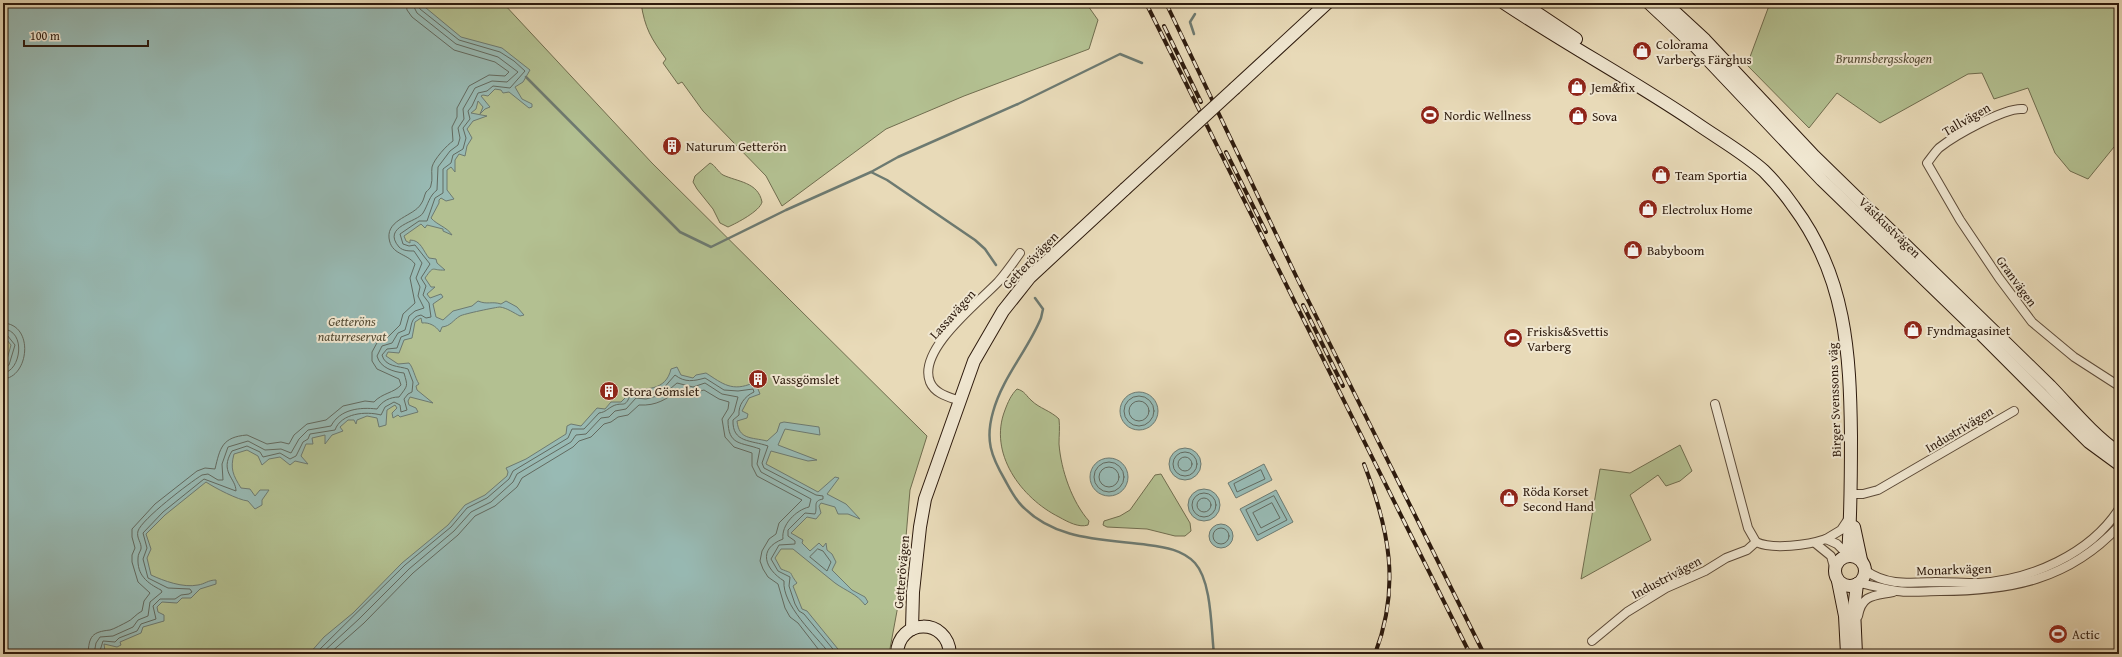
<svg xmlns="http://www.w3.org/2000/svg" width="2122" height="657" viewBox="0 0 2122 657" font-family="'Gentium Book Plus',serif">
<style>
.green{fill:#b3c091;stroke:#706d4f}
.water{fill:#98bab4;stroke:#6d7a71}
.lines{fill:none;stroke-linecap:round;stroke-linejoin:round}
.shore{stroke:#626a60;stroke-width:1}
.stream{stroke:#6d7a71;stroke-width:2.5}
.street-casing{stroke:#5c4a38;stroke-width:10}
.secondary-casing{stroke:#2d1a0d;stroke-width:14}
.street{stroke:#f0e7d1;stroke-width:8}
.secondary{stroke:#f0e7d1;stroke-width:12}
.rail-casing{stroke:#2d1a0d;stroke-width:4}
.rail{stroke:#f0e7d1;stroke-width:2.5;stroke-dasharray:8;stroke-linecap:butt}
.secondary-bridge-casing{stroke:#2d1a0d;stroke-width:14;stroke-linecap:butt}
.secondary-bridge{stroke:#f0e7d1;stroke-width:12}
.labels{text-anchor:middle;stroke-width:4;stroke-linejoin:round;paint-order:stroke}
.poi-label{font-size:13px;fill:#2d1a0d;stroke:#f0e7d1;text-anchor:start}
.park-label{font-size:13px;font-style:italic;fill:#554c35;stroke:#f0e7d1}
.street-label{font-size:13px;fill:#2d1a0d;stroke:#f0e7d1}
</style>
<rect width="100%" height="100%" fill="#e8dab8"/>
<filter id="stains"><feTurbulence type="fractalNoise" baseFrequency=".005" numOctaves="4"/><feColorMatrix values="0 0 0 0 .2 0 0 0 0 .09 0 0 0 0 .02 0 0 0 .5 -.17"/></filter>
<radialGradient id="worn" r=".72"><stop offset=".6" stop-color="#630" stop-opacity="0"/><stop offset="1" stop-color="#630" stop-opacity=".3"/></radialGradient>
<g class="green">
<polygon points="3,3 503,3 652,163 927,436 910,490 902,584 889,654 3,654"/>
<path d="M641,3H1086L1098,20L1089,49L964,96L886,129L782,206L766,176L703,111L682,82L678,84L663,63L666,59C651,38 645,29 641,3Z"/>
<polygon points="1770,3 2119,3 2119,145 2114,147 2088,179 2070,171 2055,153 2028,88 1994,99 1982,73 1968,74 1880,123 1837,93 1809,128 1747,65"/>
<path d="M710,163C715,165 718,172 723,175C738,182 758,182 762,202C760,211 737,223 728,227L720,223L713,209L697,189L693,182L695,176Z"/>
<path d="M1017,389C1025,391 1026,396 1032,401C1039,408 1051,411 1059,419C1060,428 1059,435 1059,444C1061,470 1072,502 1089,521L1088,525C1079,528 1068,522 1059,517C1021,498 988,453 1005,410C1008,402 1011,395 1017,389Z"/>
<polygon points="1680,445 1692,471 1680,481 1666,486 1658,475 1630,495 1651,540 1581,579 1600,469 1630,473"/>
<polygon points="1161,474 1190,523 1191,531 1185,536 1175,536 1147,529 1107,527 1103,525 1104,521 1120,516 1130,510 1155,475"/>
</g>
<g class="water">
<path d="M3,3H420L461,37L502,48L530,70L523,82L515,87L522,99L532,104V107L529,108L509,92L503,93L501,90L495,89L488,96L483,95L481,96L490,107L485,109L480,114L483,107L478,101L476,109L471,113L487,116L473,121L467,129L472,138L467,146L465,156L459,154L455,160V172L451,167L447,170V190L454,199L446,201L441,198L439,200V203L431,218C437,225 447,227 452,235L443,231V229L427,225L425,228L421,224L404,236L406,241L410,243V240C421,240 423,251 429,258L436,259L437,263L445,270C431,271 435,264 425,278L431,287H435L427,294L430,298L441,294L443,297L433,304L436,317L443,320L453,311L472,306L478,301C487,305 492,301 501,304L506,301L517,307L524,315L520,316C514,313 507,308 500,307C497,307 463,314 460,316C453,320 451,326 442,327L440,332C436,326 429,322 422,323L421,318L415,322L412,338L404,340L399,353L388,352L386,356L398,364L409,363C413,367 415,378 419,384L416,386L417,390L433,403L410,397L408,401L409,405L416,408L418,412L400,417L398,415L393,418L392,413L397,408L395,405L387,410L386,425L379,427L377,418L367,416L357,420L356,424L354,420H348L340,427L343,431L332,435L325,444V435L312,438L313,444H306L301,456L308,464L295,461L290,465L280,457L269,459L262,465L258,456L247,450L234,454C230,469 233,475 241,488L250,489L255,496L260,490H269L262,500V505L255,509L248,501C238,500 215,488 206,482L165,515L146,534L151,549L147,558L151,575C164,581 183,588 198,585C205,584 208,580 216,580V584L200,589L191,598H182L177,603L162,602L157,607L158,612L164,615V621L143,627L141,633L120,642L121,645L117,647L104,644L105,651L101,654H3V365L6,363L11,345L3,335Z"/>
<path d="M677,367L681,375L693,378L696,375L706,373C723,384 732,392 753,383L758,389L760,394L749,398L742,411L748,414L747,418L737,421C739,440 751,437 767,441L777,432L780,423L784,422L819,427L820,435L785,429L778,445L817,460L808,461L771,451L766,464L818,492L835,477L839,478L827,494L846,504L860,519L848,514H838L835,507L821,503L819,506L821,513L816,519L807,517L791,533L803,540L802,543L810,551L819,543L823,547L826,543L827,550L832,554L836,562L832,570L852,590L865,597L868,602L865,605C857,594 846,591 835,583C821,572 807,560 793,549H781L775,558L781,569C796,575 787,570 797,583L793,586L802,609L807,611L842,654H309L324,637L353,613L402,563L448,525L465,505L485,495L507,476L508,472L506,468L526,459L566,434L567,426L571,424L581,426L597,408L605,409L611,402H621L626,397L627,388C645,390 666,391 671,369Z"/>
<circle cx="1139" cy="411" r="19"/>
<circle cx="1185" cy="464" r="16"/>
<circle cx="1109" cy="477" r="19"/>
<polygon points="1264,464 1272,480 1236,498 1228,483"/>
<circle cx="1204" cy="505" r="16"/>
<polygon points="1276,490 1293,522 1257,541 1240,509"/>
<circle cx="1221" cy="536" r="12"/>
</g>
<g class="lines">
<g class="shore">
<path d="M3,323C35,324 29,378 3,379"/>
<path d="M3,329C27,330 21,372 3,373"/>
<polyline points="3,334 7,335 15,345 9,365 3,368"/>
<circle cx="1139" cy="411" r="15"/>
<circle cx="1139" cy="411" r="10"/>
<circle cx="1185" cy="464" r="12"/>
<circle cx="1185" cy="464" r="7"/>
<circle cx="1109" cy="477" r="15"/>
<circle cx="1109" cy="477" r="10"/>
<polygon points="1261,470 1265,479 1237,492 1234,484"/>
<circle cx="1204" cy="505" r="12"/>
<polygon points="1274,496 1287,520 1258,535 1246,510"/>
<circle cx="1204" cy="505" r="7"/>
<polygon points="1272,503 1280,518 1261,528 1253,513"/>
<circle cx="1221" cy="536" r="8"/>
<polygon points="818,549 823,551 831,562 827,571 810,557"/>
<path d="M88,654C89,636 92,632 110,630C114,629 123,624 127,622C132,620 136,614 142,611L144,601L150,593L138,582L132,562V555L135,548L132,537V529L155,504L197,471L205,468L215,469C220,448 222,437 247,435L267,444L281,442L289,444L294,435L307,424L326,420L343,406L365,401L374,402C382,393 394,393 401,385L399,379L377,369L372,361V352L378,341L388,337L400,325L403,314L415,303L410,278L415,264C407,253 391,255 389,238C387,219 414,216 421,204C424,200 424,196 426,192C428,190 431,188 431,185C433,179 431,173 432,167C434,159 447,145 453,141L452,127L457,117V108L469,86L489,75L505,76L509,72L495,62L454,50L412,17L407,10L406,3"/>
<path d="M94,654L96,643L100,637L113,636L133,627L138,620L148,616L150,602L162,592L161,590C147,583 137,575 138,558C138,554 140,552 141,549C142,543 136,538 138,531C142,519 189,483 202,475L208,474L218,480H223L222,464L228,447L248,441L265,450L281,449L291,453L299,439L308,430L331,426C340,409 360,407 377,409C382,401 390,397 399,397C408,385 408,387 404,373C394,372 380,368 377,356L382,346L392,343L398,333L405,330L409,316L415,311L424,308L418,296L420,287L416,278L422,263L414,251C409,251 403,251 399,247C381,226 418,222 423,213C428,205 429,196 437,190L438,167L450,151L458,145L460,138L458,128L464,119L463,109L475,88L492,81L507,82L518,72L498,57L456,44L417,13L412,3"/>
<path d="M99,654L103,641L115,642L119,638L137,631L141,624L156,619L153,606L160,599H175L181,595L189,594L192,592L190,589L168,588L148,578L143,559L147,548L143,533L163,512L204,479L236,491C236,478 219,472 232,451L247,446L260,452L263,457L280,453L290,459L296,456L303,442L308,439L310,434L335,430C341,413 366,411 381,415L385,407L394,402L400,405L401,412L407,410L404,399L408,394L412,392L413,382L408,369C399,366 385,367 382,355L387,349L397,348L401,337L409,334C412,326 410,317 421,315L426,318L431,317L429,303L423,295L426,286L421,278L430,264L415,245L409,246L403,244L400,234L419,221H427L435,198L443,193V169L451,163L453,155L463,149L466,138L463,128L470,119L468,111L472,106L478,93L487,91L493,86L510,88L525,71L514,61L500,52L459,40L420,9L417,3"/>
<path d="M315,654L405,565L451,527L467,508L487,498L509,479L513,471L568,438L572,429H584L599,413C606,412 607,409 613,406C623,401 625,410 631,393L645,394L662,390L675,375C685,383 694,381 705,378L724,390L738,391L753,389L754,392C745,396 738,405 739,415L733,420C732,443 751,440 768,446L762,463L764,468L816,495L823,496V499C812,501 818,507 815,514L805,513L788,530V536L795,541V544L779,545L771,559L778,571L790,577L789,586L795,604L799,611L804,614L837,654"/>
<path d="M321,654L359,619L409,569L454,531L471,512L491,502L513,482L517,474L571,442L576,435L586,434L601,418L609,417L615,411L626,409L636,398L646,399L664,394L677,383L693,387L705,383L722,394L738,397L734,412L728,420C728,446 741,442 760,449L757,464L761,472L811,499L809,507C796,510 781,525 783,539C757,549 765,569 784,581C782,605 815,635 830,654"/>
<path d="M329,654L364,623L413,573L458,535L475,516L495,506L517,487L522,478L573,447L579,441L591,437L604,424L611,422L618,417L628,415L639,405C657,406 666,399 679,390L693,393L704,390L719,399L729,402L728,409L722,419L725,437L734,447L752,453V466L757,476L802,500L779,523L776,534L769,539L762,551L760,561L763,569L768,577L778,584L785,608L790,617L798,623L822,654"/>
</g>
<g class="stream">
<polyline points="1210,4 1211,3"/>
<polyline points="1194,34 1190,22 1195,14"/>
<polyline points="526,77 680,232 711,247 786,210 871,172 887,180 975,240 985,249 996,265"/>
<polyline points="871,172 898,157 1018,104 1120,54 1142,63"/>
<path d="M1035,298L1043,309L1041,318C1028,350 1002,378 993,412C985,440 991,456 1005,480C1010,489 1015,499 1022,506C1056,541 1103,539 1148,545C1165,547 1183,550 1195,563C1212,582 1211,629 1214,654"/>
</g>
<defs>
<g id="street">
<path d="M2023,109C2005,107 1954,136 1939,148C1935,152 1931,158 1927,163L1960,220L1999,278L2032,322L2074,357L2119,386"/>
<path d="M960,401C949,397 935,394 930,382C917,350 978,303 998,282C1006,273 1013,263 1020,253"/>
<polyline points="1715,404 1748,528 1756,542"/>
<polyline points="1851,494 1863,494 1878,490 2014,411"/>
<polyline points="1826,539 1841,530 1849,518"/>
<polyline points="1815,543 1831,556 1834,567"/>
<path d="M1865,570C1886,586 1910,583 1935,582C1949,582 1964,583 1978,583C2031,580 2090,554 2119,509"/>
<path d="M1859,583C1871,585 1884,589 1897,591C1911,593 1926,591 1940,591C2010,591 2069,580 2119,526"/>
<path d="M1858,616C1862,594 1874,596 1893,592"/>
<path d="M1592,641L1627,612L1666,588L1705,571L1726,558L1747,550L1756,542C1773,550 1808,545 1826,539L1837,544L1848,555"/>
</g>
<g id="secondary">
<path d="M1504,3C1567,45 1634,81 1696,123C1719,139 1744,153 1764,171C1775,182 1785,194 1794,207C1846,277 1850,353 1851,436C1851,476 1851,515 1848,555"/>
<polyline points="1522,3 1576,39"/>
<polyline points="1649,3 1696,47 1822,180 1981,334 2089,442 2119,464"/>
<path d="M1665,3L1705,40L1814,156L2050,386C2073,410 2092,434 2119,453"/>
<polyline points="1235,88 1327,3"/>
<polyline points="1854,527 1861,560"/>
<circle cx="1850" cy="571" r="15"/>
<polyline points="1838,581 1845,616 1847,654"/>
<polyline points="912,629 913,592 920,527 925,499 974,361 1003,311 1030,277 1125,189"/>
<path d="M897,654C898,618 948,617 950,654"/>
<polyline points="1856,654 1854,609 1857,584"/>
</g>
</defs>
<use href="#street" class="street-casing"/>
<use href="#secondary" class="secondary-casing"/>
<use href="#street" class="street"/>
<use href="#secondary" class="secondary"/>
<defs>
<g id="rail">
<polyline points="1146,3 1470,654"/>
<polyline points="1166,3 1297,278 1484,654"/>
<polyline points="1164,26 1201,102"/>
<polyline points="1226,152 1266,232"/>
<polyline points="1303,305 1343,386"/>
<path d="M1364,464C1389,529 1401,586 1375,654"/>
</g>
</defs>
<use href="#rail" class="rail-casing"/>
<use href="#rail" class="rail"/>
<defs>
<polyline id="secondary-bridge" points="1125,189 1235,88"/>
</defs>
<use href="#secondary-bridge" class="secondary-bridge-casing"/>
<use href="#secondary-bridge" class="secondary-bridge"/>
</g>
<defs>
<symbol id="shop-disc" viewBox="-11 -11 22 22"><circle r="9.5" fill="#8f2418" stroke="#f0e7d1"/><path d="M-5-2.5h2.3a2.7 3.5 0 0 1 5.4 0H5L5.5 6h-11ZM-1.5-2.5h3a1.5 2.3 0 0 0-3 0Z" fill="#fff"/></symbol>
<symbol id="stadium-disc" viewBox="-11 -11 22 22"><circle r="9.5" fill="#8f2418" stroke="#f0e7d1"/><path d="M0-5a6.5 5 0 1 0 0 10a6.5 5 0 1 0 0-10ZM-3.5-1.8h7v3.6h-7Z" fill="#fff"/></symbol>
<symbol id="building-disc" viewBox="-11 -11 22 22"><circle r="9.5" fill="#8f2418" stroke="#f0e7d1"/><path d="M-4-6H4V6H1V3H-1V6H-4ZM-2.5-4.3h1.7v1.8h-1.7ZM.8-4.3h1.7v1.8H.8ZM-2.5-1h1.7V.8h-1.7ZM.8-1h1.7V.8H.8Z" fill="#fff"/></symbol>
</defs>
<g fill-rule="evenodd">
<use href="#shop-disc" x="1631" y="40" width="22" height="22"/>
<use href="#shop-disc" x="1566" y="76" width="22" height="22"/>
<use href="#stadium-disc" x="1419" y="104" width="22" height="22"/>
<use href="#shop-disc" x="1567" y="105" width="22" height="22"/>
<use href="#building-disc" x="661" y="135" width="22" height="22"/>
<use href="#shop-disc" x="1650" y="164" width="22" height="22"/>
<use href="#shop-disc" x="1637" y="198" width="22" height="22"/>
<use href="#shop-disc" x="1622" y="239" width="22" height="22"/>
<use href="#shop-disc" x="1902" y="319" width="22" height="22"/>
<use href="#stadium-disc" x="1502" y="327" width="22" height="22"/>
<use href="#building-disc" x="747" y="368" width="22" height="22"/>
<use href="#building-disc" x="598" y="380" width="22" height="22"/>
<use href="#shop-disc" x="1498" y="487" width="22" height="22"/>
<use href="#stadium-disc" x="2047" y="623" width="22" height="22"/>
</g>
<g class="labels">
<g class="poi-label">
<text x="1656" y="49">Colorama<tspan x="1656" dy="15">Varbergs Färghus</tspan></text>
<text x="1591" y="92">Jem&amp;fix</text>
<text x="1444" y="120">Nordic Wellness</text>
<text x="1592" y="121">Sova</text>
<text x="686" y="151">Naturum Getterön</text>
<text x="1675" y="180">Team Sportia</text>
<text x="1662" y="214">Electrolux Home</text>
<text x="1647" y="255">Babyboom</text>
<text x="1927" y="335">Fyndmagasinet</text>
<text x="1527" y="336">Friskis&amp;Svettis<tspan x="1527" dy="15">Varberg</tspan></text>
<text x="772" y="384">Vassgömslet</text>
<text x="623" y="396">Stora Gömslet</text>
<text x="1523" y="496">Röda Korset<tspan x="1523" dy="15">Second Hand</tspan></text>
<text x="2072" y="639">Actic</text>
</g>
<g class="park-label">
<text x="1884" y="63">Brunnsbergsskogen</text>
<text x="352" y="326">Getteröns<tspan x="352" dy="15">naturreservat</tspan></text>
</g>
<g class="street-label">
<text transform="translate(1966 119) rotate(-30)" y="5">Tallvägen</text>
<text transform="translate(1890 227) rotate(44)" y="5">Västkustvägen</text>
<text transform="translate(1030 260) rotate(-46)" y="5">Getterövägen</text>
<text transform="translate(2017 281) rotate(54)" y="5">Granvägen</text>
<text transform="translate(952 314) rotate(-48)" y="5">Lassavägen</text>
<text transform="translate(1834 400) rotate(-92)" y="5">Birger Svenssons väg</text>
<text transform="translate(1959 429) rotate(-31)" y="5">Industrivägen</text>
<text transform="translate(1954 569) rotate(-2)" y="5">Monarkvägen</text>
<text transform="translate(901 572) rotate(-85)" y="5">Getterövägen</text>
<text transform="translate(1666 577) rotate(-28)" y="5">Industrivägen</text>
</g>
</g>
<rect width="2122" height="657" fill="none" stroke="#e8dab8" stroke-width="16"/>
<rect x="4" y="4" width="2114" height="649" fill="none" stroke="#2d1a0d" stroke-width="2"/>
<rect x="8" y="8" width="2106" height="641" fill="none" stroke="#2d1a0d"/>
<path d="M24 40v6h124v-6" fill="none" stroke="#2d1a0d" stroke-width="2"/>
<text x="30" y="40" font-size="12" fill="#2d1a0d" stroke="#f0e7d1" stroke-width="3" paint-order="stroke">100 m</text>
<rect width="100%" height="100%" filter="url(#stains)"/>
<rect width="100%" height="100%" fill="url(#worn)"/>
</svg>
